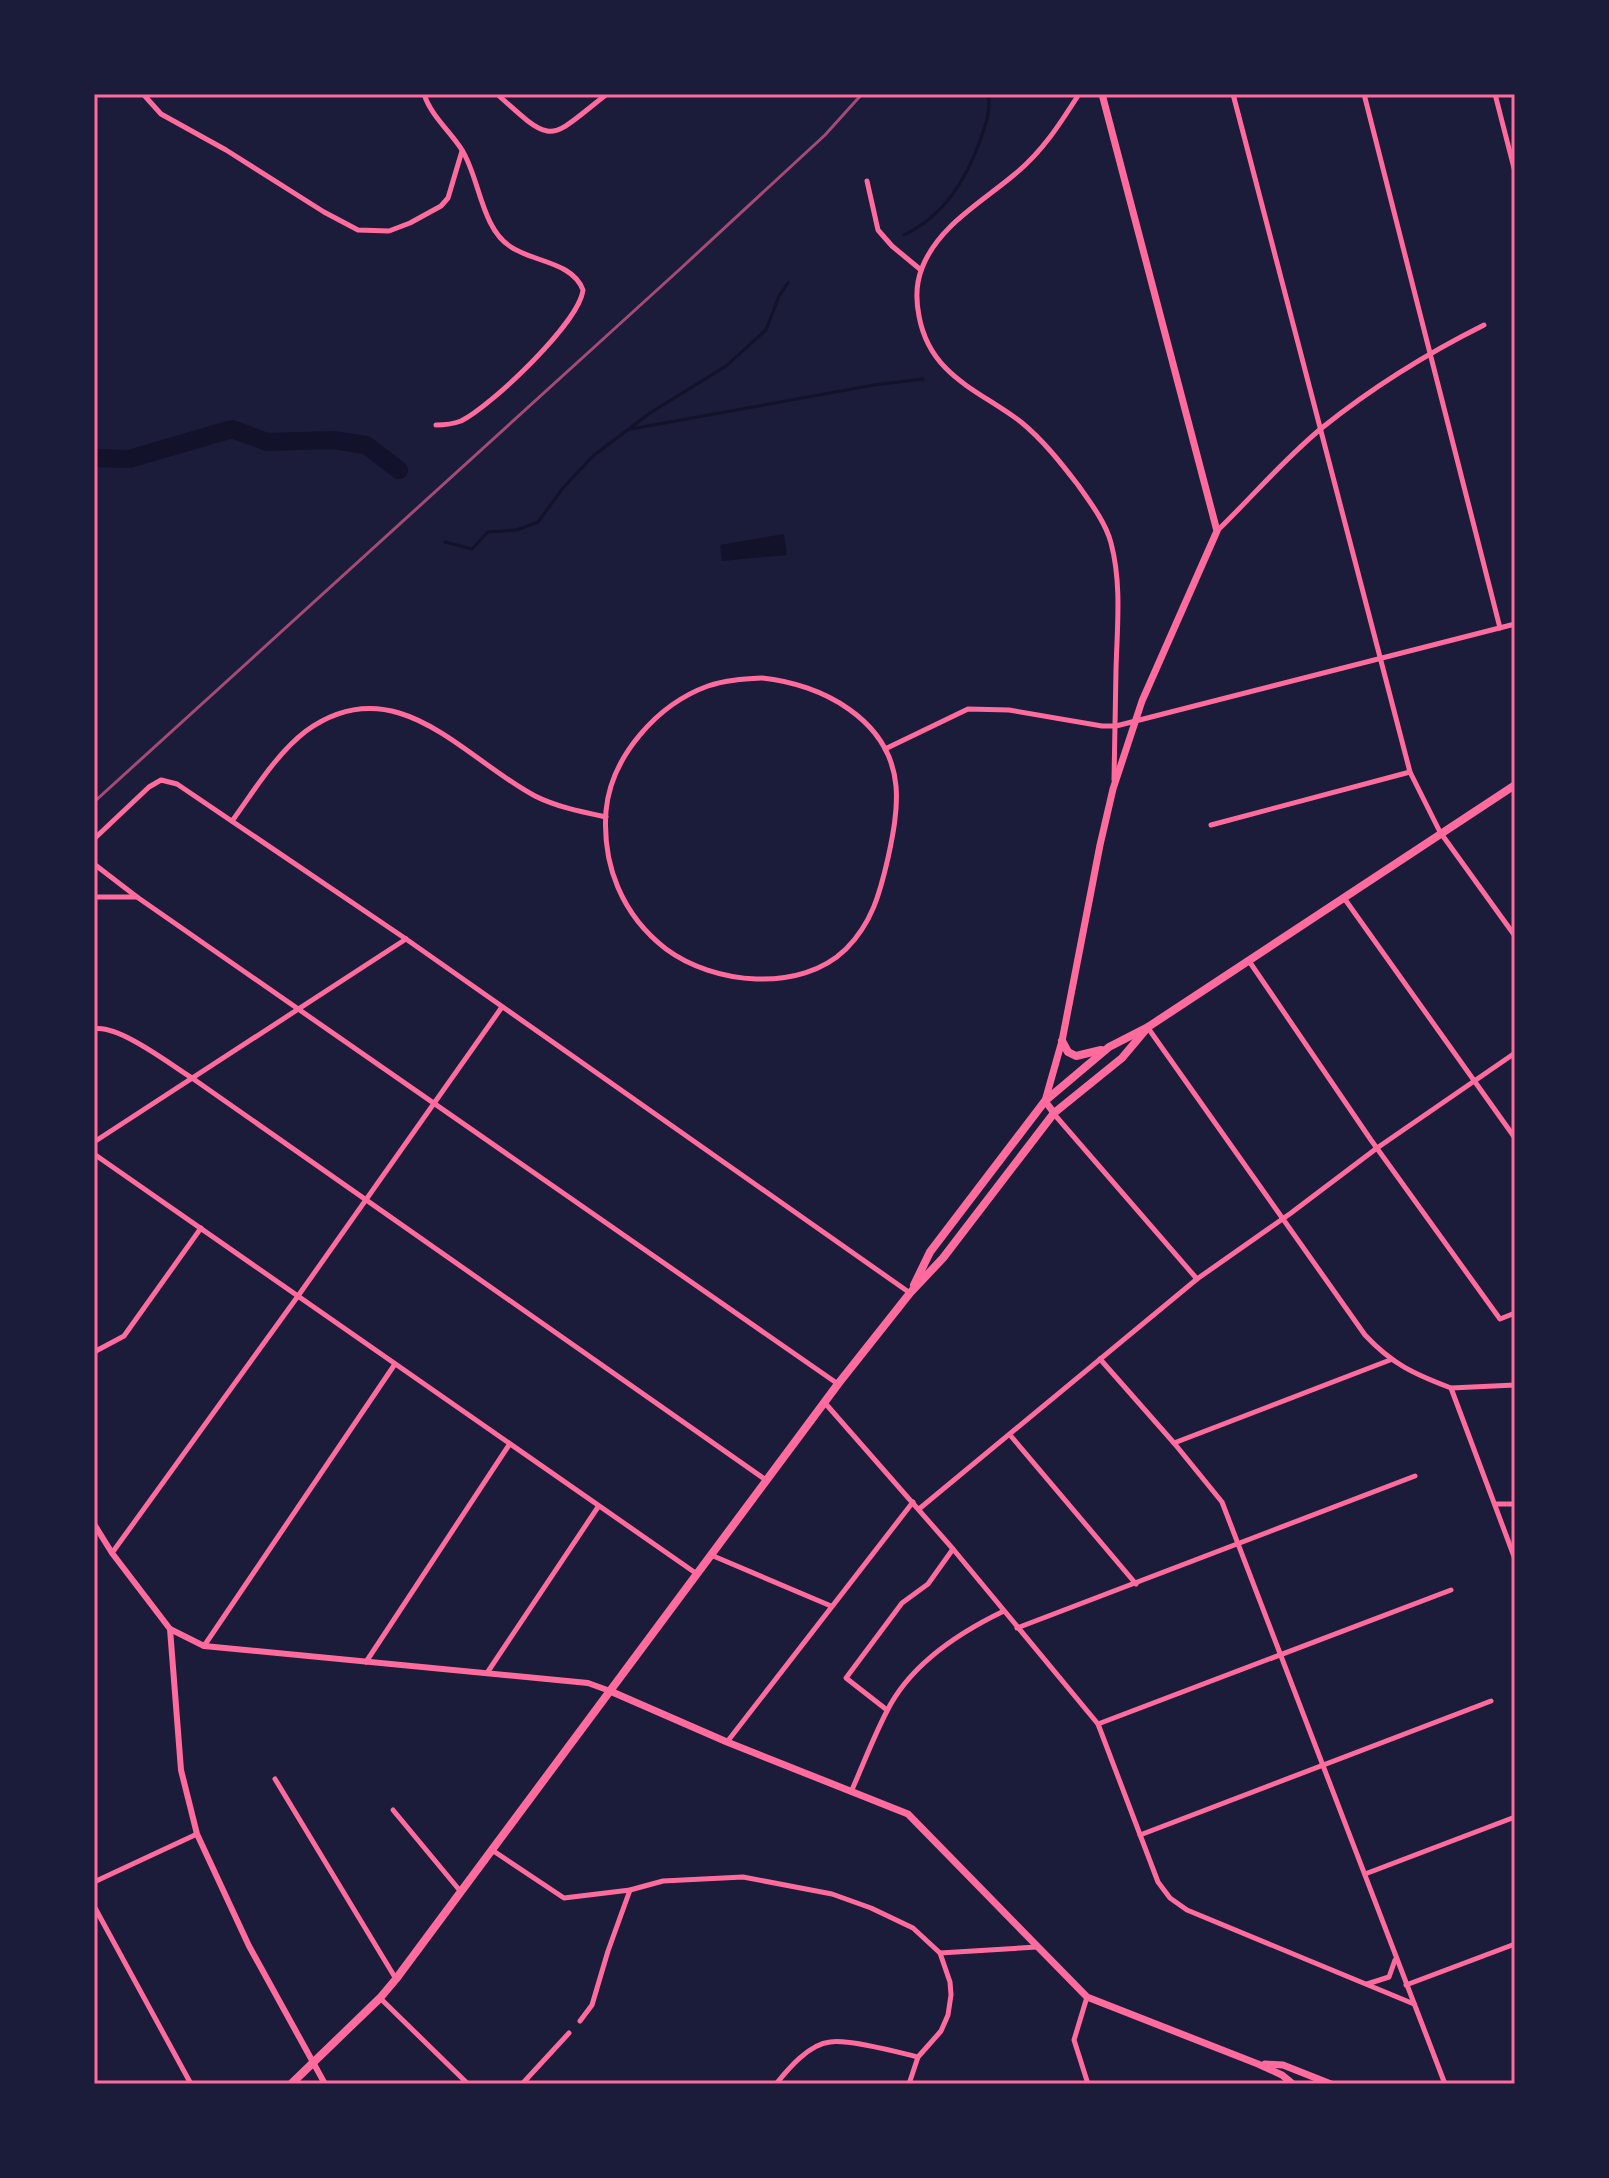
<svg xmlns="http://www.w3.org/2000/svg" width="1609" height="2178" viewBox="0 0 1609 2178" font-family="'Space Grotesk',sans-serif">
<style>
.water{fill:#12122b}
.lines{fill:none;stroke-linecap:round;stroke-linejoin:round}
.stream{stroke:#12122b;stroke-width:3}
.river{stroke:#12122b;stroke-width:18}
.minor{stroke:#ff6b9d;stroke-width:5}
.tertiary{stroke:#ff6b9d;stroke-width:6}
.secondary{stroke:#ff6b9d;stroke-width:7}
.primary{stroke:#ff6b9d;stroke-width:8}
.rail{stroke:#a44b75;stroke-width:3}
.neatline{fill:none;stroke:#ff6b9d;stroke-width:3}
</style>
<rect width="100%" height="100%" fill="#1b1b3a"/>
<polygon class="water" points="784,534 787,555 722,561 720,545"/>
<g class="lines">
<g class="stream">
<path d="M904,235C945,215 966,180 981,138C986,123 991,110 988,94"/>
<polyline points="631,429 874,385 923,379"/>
<polyline points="445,542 472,549 488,532 517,530 538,522 563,488 593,456 650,413 726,366 766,330 779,296 788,283"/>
</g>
<polyline class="river" points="94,458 129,459 232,429 267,442 333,440 366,445 399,470"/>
<g class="minor">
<polyline points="143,94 161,114 226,150 324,212 358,230 389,231 410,223 441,206 448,198 462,151"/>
<path d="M424,94C431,116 450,131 462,150C480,179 481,228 511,247C533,262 573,262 583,290C579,323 491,406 461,421C453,424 444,425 436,425"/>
<path d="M497,94C555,147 548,140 607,94"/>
<path d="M1079,94C1060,124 1042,152 1015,174C982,202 938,226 922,268C916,283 916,301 919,316C930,376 979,390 1021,422C1043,440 1061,463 1078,485C1090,502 1106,523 1111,543C1122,584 1117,629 1116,670C1115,707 1115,743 1114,780"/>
<polyline points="1233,94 1410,772 1440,832 1515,936"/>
<polyline points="1364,94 1500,628"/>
<polyline points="1495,94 1515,172"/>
<polyline points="867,181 878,230 892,246 921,270"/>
<path d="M1217,531C1252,497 1285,458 1323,427C1373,387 1426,354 1484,325"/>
<path d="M762,678C821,684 890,719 896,786C898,810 893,835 888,858C880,893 872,923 846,949C800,994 713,984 666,949C622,915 602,865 606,811C611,756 658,704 708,686C725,680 744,679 762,678Z"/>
<polyline points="885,749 968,709 1009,710 1102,726 1116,726 1515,624"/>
<path d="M232,821C254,791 276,754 306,731C396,666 463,758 535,796C557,807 582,812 606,817"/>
<polyline points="1211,825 1410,772"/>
<polyline points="94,839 149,787 161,780 177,784 406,939 910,1293"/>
<polyline points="94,864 137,897 838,1384"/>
<polyline points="94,897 137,897"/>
<polyline points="1344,898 1515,1138"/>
<polyline points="1249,961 1371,1140 1500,1319 1515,1313"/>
<path d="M1148,1028L1365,1335C1392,1364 1414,1374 1451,1388L1515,1559"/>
<path d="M94,1029C118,1024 171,1065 192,1078L766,1480"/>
<polyline points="1054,1114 1197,1279"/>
<polyline points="94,1142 406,939"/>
<polyline points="94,1154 697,1574"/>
<polyline points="94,1352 124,1336 201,1228"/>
<polyline points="1100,1359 1174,1443 1222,1502 1445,2084"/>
<polyline points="1451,1388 1515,1385"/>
<polyline points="825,1403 953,1549 1098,1724 1158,1882 1170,1898 1187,1910 1414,2004"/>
<polyline points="1010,1435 1136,1584"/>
<polyline points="1174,1443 1390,1360"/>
<polyline points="1495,1504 1515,1504"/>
<polyline points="919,1509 1197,1279 1291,1213 1377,1148 1515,1053"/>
<polyline points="112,1553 298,1296 502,1007"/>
<polyline points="711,1555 831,1606"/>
<polyline points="1017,1628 1415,1476"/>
<polyline points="204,1646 395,1364"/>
<polyline points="366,1662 509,1445"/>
<polyline points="487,1673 598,1507"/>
<polyline points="887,1710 846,1678 902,1603 928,1584 953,1549"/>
<polyline points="1098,1724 1451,1590"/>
<polyline points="727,1742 913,1502"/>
<polyline points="275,1779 396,1979"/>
<path d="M851,1792C863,1765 873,1738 887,1711C910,1665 958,1633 1004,1611"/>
<polyline points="393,1810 461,1892"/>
<polyline points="1140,1835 1491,1701"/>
<polyline points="492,1850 564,1898 630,1890 663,1881 743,1877 832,1894 871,1908 913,1928 940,1953 950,1982 951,1995 948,2015 941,2031 918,2057 909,2084"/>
<polyline points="1365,1874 1515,1817"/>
<polyline points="94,1882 197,1834"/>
<polyline points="94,1906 191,2084"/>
<polyline points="940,1953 1037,1947"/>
<polyline points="1367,1984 1389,1977 1395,1960"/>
<polyline points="1406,1985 1515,1944"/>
<polyline points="1087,1997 1074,2040 1088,2084"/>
<polyline points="380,1998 468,2084"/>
<polyline points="580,2021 592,2005 608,1951 630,1890"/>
<polyline points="522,2084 569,2033"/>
<path d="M776,2084C788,2069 809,2044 830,2042C849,2039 897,2052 918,2057"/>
</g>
<g class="tertiary">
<polyline points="94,1524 112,1553 170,1629 204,1646 588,1683 610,1691"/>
<polyline points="170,1629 181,1770 197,1834 249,1946 325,2084"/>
<polyline points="1335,2084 1356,2084"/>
</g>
<g class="secondary">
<polyline points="1054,1113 1045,1101 1062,1041 1100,845 1113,789 1142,701 1217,531 1102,94"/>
<polyline points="610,1691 727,1742 908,1814 1087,1997 1258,2064 1282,2075 1293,2084"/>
<polyline points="1265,2064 1283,2065 1331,2084"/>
</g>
<g class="primary">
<polyline points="1062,1041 1068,1052 1076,1056 1101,1050"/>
<polyline points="914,1285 930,1252 1045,1101 1109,1047 1148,1027 1515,785"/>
<polyline points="291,2084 380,1998 396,1979 838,1384 910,1293 943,1258 1054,1113 1122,1058 1148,1027"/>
</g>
<polyline class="rail" points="94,802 679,270 825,135 862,94"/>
</g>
<rect width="1609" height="2178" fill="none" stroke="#1b1b3a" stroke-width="192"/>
<rect x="96" y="96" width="1417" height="1986" class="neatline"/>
</svg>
